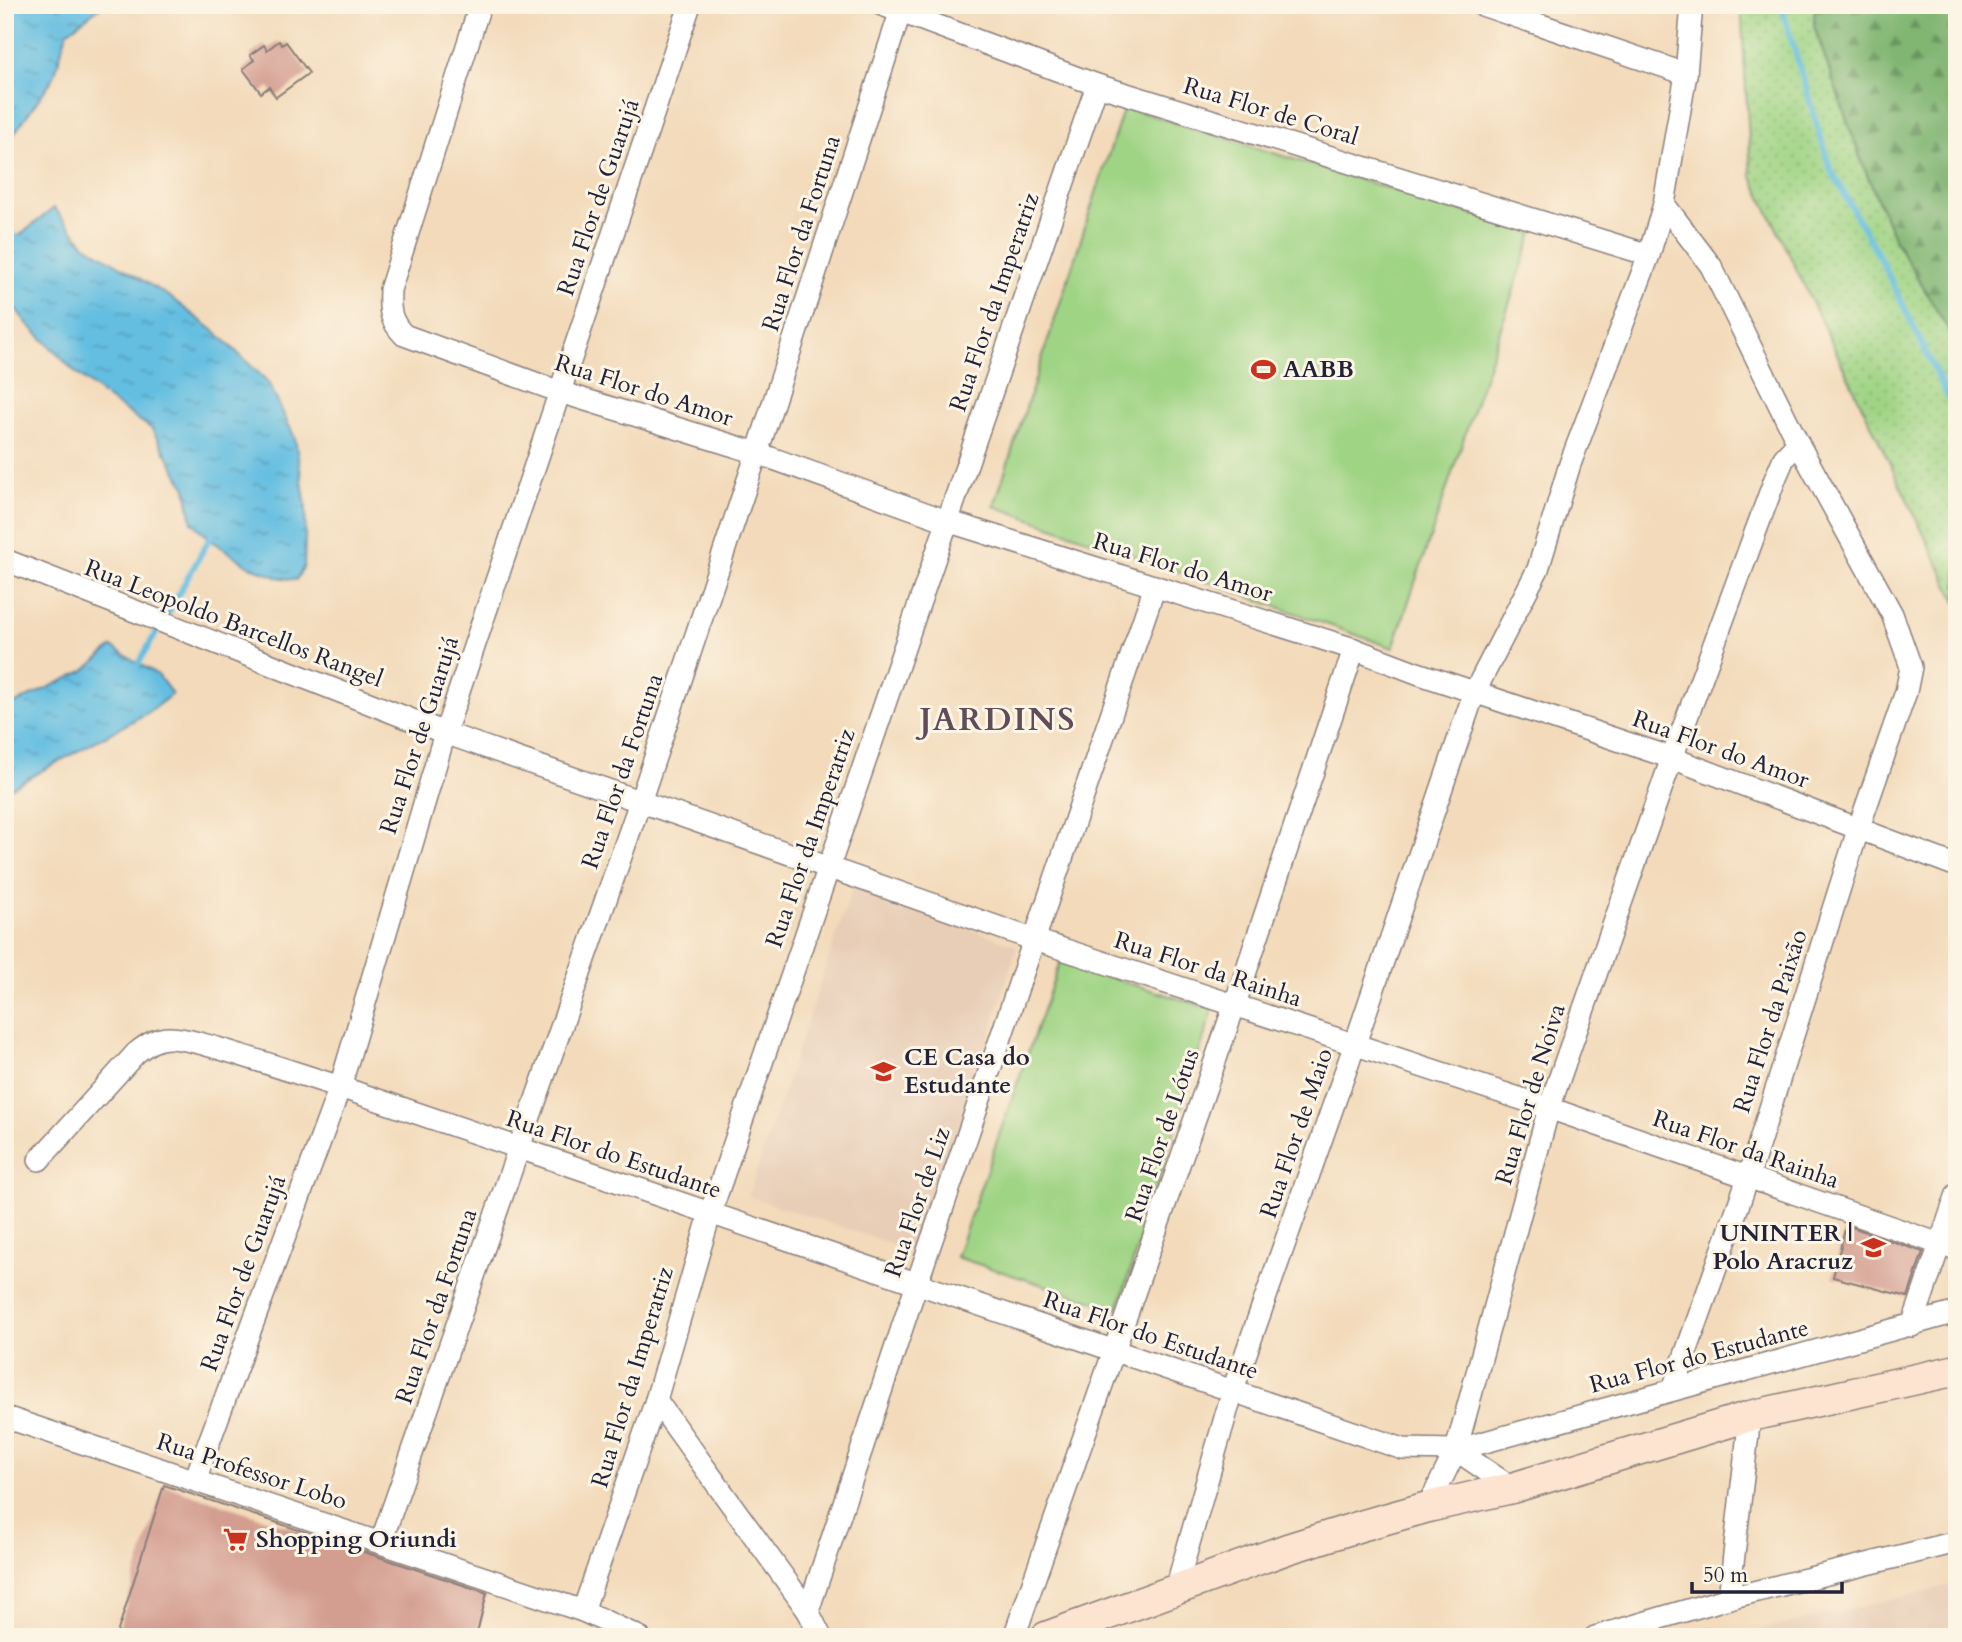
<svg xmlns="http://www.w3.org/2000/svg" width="1962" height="1642" viewBox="0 0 1962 1642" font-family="Cardo,serif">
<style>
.built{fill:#e8ceb7}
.grass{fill:url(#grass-dots);stroke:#617b60;stroke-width:2}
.forest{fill:url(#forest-firs);stroke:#516c56;stroke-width:2}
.park{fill:#a0d485;stroke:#617b60;stroke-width:2}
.water{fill:url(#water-ripples);stroke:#42708e;stroke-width:2}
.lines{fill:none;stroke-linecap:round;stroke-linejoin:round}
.stream{stroke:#63bee1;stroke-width:6}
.building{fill:#d39d90}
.street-casing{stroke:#8a7e7a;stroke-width:24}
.secondary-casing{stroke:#8a7e7a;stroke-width:33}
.street{stroke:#fff;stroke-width:21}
.secondary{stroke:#fde4d0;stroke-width:30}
.labels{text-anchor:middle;stroke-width:6;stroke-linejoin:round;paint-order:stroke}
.street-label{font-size:24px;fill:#22223b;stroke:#fcf5e5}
.poi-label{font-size:24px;font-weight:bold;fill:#22223b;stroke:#fcf5e5;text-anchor:start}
.district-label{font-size:32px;font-weight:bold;letter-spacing:2px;fill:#604d59;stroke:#fcf5e5}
</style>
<defs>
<pattern id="grass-dots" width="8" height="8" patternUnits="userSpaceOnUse" patternTransform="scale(1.75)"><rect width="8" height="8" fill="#a0d485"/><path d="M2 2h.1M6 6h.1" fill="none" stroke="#8ab674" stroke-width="1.8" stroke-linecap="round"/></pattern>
<pattern id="forest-firs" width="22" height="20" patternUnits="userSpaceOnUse" patternTransform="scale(1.75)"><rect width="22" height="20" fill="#80b672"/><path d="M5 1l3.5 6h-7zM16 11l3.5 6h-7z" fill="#68945f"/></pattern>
<pattern id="water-ripples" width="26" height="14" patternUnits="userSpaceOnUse" patternTransform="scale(1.75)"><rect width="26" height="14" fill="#63bee1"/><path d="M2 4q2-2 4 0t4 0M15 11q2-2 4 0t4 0" fill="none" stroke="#519ab8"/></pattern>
</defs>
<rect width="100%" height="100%" fill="#fcf5e5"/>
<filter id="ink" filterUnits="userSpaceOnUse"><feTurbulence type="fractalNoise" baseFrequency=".0143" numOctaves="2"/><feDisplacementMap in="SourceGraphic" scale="14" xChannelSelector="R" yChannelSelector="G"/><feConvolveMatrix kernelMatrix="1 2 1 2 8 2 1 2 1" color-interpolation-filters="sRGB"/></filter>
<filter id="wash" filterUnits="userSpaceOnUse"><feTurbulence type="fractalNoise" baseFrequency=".00686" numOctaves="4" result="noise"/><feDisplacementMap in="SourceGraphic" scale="28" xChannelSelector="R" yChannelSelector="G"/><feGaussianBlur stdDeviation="1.57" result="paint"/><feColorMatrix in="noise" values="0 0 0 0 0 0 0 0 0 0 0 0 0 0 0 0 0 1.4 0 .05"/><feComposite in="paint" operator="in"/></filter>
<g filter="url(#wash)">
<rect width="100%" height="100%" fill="#f3daba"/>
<g class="built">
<polygon points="853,886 1017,946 922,1254 748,1196"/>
<polygon points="1957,1584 1957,1637 1733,1637"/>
</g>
<polygon class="grass" points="1741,5 1815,5 1814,26 1862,163 1895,240 1957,344 1957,603 1751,175"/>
<polygon class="forest" points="1815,5 1957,5 1957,344 1895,240 1862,163 1814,26"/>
<g class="park">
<polygon points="1124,107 1533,233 1393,648 994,506"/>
<polygon points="1060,962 1213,1009 1118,1309 956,1257"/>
</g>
<g class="water">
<polygon points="5,5 103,5 67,32 54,77 14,134 5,156"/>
<polygon points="54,208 84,244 170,297 218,334 268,382 295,438 306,506 304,566 296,580 277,577 249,566 211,540 192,522 186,488 152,429 108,399 74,371 26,322 5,295 5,247"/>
<polygon points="112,647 158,675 172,694 149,712 5,791 5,708 84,671"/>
</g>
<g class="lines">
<g class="stream">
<polyline points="1781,5 1830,168 1883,264 1957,416"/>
<polyline points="5,228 22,243"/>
<polyline points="167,615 212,534"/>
<polyline points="135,670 157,631"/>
</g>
</g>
<g id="blocks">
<g class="building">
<polygon points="279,41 282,45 286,42 309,73 276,97 269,87 261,93 243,69 254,60 250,55 264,45 267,50"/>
<polygon points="1846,1225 1923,1252 1908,1297 1833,1277"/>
<polygon points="164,1485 487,1593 476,1637 116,1637"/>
</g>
</g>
</g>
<g filter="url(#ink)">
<use href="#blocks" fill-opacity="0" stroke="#8a7e7a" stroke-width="2"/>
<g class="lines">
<defs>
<g id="street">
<path d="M480,5L390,290C389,310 390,321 404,335L560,392L757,453L947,521L1354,649L1417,673L1672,758L1957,866"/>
<polyline points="882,5 1097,85 1649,255"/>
<polyline points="1482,5 1686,74"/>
<polyline points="1664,204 1711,266 1798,443 1892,614 1911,667 1906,692 1859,827 1748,1178 1673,1389"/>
<polyline points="5,560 445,733 1035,940 1549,1108 1957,1250"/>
<path d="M39,1160L136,1053C146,1045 156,1038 169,1038C185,1038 202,1044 217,1048C258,1060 299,1074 340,1087L1403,1449L1456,1450L1957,1312"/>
<polyline points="1912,1326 1957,1194"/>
<polyline points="656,1400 808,1611"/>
<polyline points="5,1417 583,1611 639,1637"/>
<polyline points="1456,1450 1512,1488"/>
<polyline points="195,1480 340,1087 445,733 690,5"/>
<polyline points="1428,1507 1456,1450 1549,1108 1672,758 1775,479 1784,458 1798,443"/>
<polyline points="381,1542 640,802 757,453 900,13"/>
<polyline points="1175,1592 1233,1390 1355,1044 1474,693 1538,569 1570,464 1649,255 1664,204 1686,74 1692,5"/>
<polyline points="1729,1598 1750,1416"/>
<polyline points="583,1611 656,1400 710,1214 1097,85"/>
<polyline points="821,1637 808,1611 917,1283 1155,586"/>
<polyline points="1014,1637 1235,1004 1354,649"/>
<polyline points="1595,1637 1729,1598 1957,1542"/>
</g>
<polyline id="secondary" points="1046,1637 1287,1549 1364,1525 1428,1507 1512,1488 1750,1416 1957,1370"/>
</defs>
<use href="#street" class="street-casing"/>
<use href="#secondary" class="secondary-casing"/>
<use href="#street" class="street"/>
<use href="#secondary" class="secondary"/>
</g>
</g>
<defs>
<symbol id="stadium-bare" viewBox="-9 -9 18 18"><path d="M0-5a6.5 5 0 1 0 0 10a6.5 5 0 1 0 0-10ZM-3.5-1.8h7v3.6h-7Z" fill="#c8321e" stroke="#fcf5e5" stroke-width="2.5" paint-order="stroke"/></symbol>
<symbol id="school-bare" viewBox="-9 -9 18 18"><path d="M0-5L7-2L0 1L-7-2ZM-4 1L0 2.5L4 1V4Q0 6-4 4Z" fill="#c8321e" stroke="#fcf5e5" stroke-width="2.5" paint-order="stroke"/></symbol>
<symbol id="university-bare" viewBox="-9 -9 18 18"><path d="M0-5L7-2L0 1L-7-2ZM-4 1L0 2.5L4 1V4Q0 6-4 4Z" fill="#c8321e" stroke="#fcf5e5" stroke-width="2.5" paint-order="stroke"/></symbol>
<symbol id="supermarket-bare" viewBox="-9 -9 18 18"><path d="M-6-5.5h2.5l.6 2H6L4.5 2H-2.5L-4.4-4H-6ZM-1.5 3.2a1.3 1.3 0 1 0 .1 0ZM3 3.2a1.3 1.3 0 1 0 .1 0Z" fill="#c8321e" stroke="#fcf5e5" stroke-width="2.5" paint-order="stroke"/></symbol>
</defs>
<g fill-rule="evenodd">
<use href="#stadium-bare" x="1246" y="352" width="35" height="35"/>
<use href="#school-bare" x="866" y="1054" width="35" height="35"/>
<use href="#university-bare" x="1856" y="1230" width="35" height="35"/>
<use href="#supermarket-bare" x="218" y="1522" width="35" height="35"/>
</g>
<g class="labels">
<g class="street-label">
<text transform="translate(1271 111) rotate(17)" y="8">Rua Flor de Coral</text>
<text transform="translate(598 197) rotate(-71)" y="8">Rua Flor de Guarujá</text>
<text transform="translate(801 233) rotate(-72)" y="8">Rua Flor da Fortuna</text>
<text transform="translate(994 302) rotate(-71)" y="8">Rua Flor da Imperatriz</text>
<text transform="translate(644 390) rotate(18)" y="8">Rua Flor do Amor</text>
<text transform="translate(1183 567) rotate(17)" y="8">Rua Flor do Amor</text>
<text transform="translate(234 623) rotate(21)" y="8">Rua Leopoldo Barcellos Rangel</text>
<text transform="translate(419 735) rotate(-72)" y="8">Rua Flor de Guarujá</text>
<text transform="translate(1721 749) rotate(20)" y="8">Rua Flor do Amor</text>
<text transform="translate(622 771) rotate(-71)" y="8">Rua Flor da Fortuna</text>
<text transform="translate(810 838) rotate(-71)" y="8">Rua Flor da Imperatriz</text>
<text transform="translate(1208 969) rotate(18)" y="8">Rua Flor da Rainha</text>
<text transform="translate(1770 1021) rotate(-72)" y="8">Rua Flor da Paixão</text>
<text transform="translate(1530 1094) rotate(-73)" y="8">Rua Flor de Noiva</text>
<text transform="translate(1296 1133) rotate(-71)" y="8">Rua Flor de Maio</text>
<text transform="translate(1162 1135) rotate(-71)" y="8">Rua Flor de Lótus</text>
<text transform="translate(1746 1149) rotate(19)" y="8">Rua Flor da Rainha</text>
<text transform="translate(614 1154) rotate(19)" y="8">Rua Flor do Estudante</text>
<text transform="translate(917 1202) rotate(-71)" y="8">Rua Flor de Liz</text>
<text transform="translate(243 1273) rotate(-70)" y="8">Rua Flor de Guarujá</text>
<text transform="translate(436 1306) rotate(-71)" y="8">Rua Flor da Fortuna</text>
<text transform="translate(1151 1335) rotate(19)" y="8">Rua Flor do Estudante</text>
<text transform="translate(1699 1356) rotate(-15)" y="8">Rua Flor do Estudante</text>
<text transform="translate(632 1377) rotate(-73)" y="8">Rua Flor da Imperatriz</text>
<text transform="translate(252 1471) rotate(18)" y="8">Rua Professor Lobo</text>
</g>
<g class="poi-label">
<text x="1283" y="377">AABB</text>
<text x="904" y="1065">CE Casa do<tspan x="904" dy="28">Estudante</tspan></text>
<text x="1853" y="1241" text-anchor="end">UNINTER |<tspan x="1853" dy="28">Polo Aracruz</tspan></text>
<text x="256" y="1547">Shopping Oriundi</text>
</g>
<g class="district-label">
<text x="998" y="730">JARDINS</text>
</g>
</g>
<rect width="1962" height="1642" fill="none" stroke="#fcf5e5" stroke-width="28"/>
<path d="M1692 1582v10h150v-10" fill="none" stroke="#22223b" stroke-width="3.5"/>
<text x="1703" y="1582" font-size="21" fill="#22223b" stroke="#fcf5e5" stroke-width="5" paint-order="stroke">50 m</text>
</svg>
